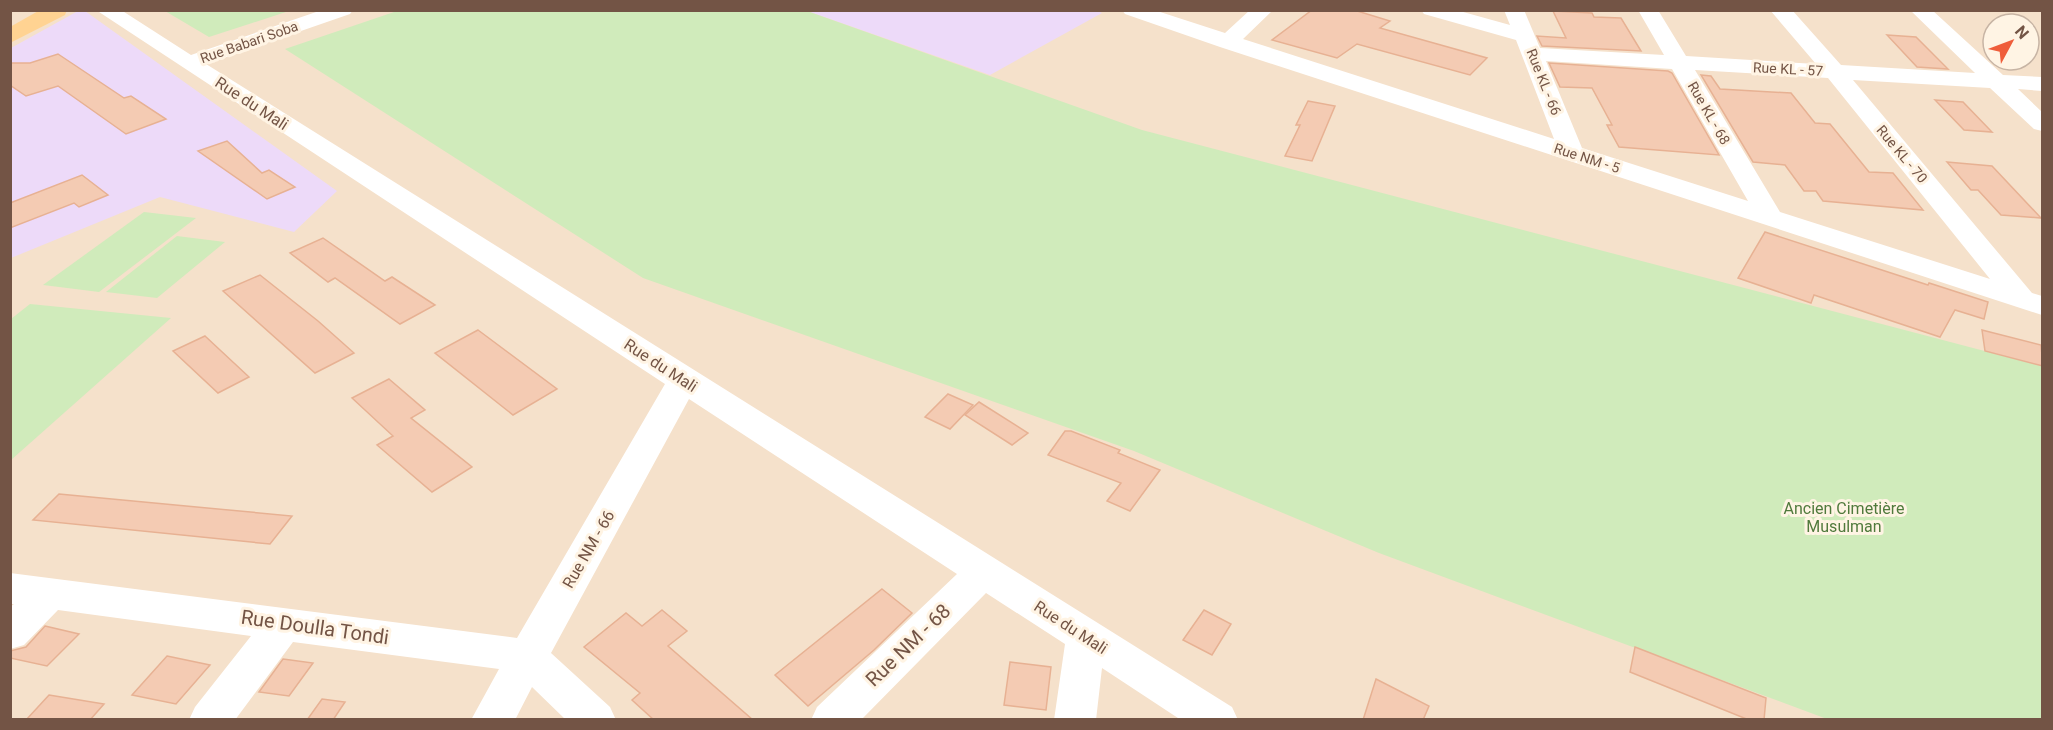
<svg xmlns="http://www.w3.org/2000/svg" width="2053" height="730" viewBox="0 0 2053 730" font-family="Roboto,sans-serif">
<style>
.residential{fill:#f5e1cb;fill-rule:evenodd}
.education{fill:#eddaf9}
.green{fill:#d0ebbb}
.building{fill:#f4cbb3;stroke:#e7b193;stroke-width:1.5}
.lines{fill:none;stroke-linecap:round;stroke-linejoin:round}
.minor{fill:#fff;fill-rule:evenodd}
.major{fill:#ffd392;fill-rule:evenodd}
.labels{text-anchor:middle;stroke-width:6;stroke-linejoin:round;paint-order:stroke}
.far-street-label{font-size:14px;fill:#735445;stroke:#fff4e4}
.street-label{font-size:16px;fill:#735445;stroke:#fff4e4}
.park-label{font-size:16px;fill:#507a3c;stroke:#fff4e4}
.near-street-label{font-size:20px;fill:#735445;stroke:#fff4e4}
</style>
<rect width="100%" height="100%" fill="#fdf0dd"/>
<path class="residential" d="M11,11H2042V719H11ZM1993,24H2029V60H1993Z"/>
<g class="education">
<polygon points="1095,10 1102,13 990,75 807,11"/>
<polygon points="78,11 85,11 337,191 294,232 160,197 11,258 11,48"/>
</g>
<g class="green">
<polygon points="165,11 289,11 209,37"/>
<polygon points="397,11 807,11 1142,130 2042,366 2042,719 1827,719 1379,553 1134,451 643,278 285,49"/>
<polygon points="144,212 196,218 99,292 43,285"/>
<polygon points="177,236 225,242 157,298 106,292"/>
<polygon points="30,304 171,318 11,460 11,319"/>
</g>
<g class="building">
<polygon points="1312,10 1354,10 1390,21 1380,28 1487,58 1470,75 1357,44 1337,58 1272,40"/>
<polygon points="1553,11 1592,13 1594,17 1621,18 1641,51 1542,46 1537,36 1566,38"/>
<polygon points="1887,35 1916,37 1948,69 1917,67"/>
<polygon points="58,54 124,98 131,96 166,119 126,134 58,86 26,96 10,85 10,63 30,63"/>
<polygon points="1549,63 1668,71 1672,73 1719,155 1619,147 1607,125 1612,125 1592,88 1560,87"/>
<polygon points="1701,75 1711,76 1720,89 1791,93 1815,123 1830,124 1869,172 1893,173 1923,210 1823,201 1816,191 1804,191 1785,165 1753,162"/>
<polygon points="1935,100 1963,102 1992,132 1964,130"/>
<polygon points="1308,101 1335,106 1312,161 1285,156 1300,125 1296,125"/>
<polygon points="227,141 262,173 269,170 295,187 267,199 198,151"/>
<polygon points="1947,162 1992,166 2041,218 2001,215 1978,190 1971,190"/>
<polygon points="82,175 108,195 79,207 74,203 10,228 10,203"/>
<polygon points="1765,232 1928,285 1929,283 1988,302 1984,319 1955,310 1940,337 1814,295 1811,303 1738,278"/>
<polygon points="323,238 385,281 392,277 435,305 400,324 335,278 328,282 290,253"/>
<polygon points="260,275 318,321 354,353 315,373 223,291"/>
<polygon points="478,330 557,389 513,415 435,353"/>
<polygon points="1982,330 2041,345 2043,366 1985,351"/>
<polygon points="205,336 249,377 218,393 173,351"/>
<polygon points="389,379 425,410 411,418 472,467 432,492 377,445 393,436 352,398"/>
<polygon points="948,394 973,405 950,429 925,417"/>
<polygon points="979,402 1028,433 1012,445 965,415"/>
<polygon points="1065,431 1071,431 1120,450 1118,453 1160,470 1130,511 1107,501 1121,483 1048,455"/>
<polygon points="59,494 186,506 292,516 270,544 33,520"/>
<polygon points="882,589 912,613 874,650 808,706 775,675"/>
<polygon points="662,610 687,631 668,646 753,720 654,720 632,700 640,693 584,647 626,613 642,626"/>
<polygon points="1204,610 1231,624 1212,655 1183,640"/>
<polygon points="45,626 79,634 47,666 10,658 10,651 26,647"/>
<polygon points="1635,647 1766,698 1764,720 1749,720 1630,672"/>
<polygon points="167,656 210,665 176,704 132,695"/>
<polygon points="283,659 313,663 289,696 259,692"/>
<polygon points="1010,662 1051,667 1046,710 1004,705"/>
<polygon points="1376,679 1429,706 1423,720 1363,720"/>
<polygon points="49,695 104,704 90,720 26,720"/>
<polygon points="322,699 345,702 333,720 307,720"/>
</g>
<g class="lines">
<g class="minor">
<polygon points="96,10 121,10 191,55 322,10 353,10 350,14 206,64 1232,707 1238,720 1181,720 1102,668 1096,720 1054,720 1065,644 986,593 861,720 811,720 817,707 957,574 689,399 551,653 610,707 616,720 566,720 532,687 515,720 471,720 499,669 293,642 235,720 189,720 195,707 251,636 58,610 24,645 10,649 10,607 14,604 10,604 10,573 517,638 665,384"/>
<path d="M1122,10H1154L1225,33L1250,10H1273L1243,39L1554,139L1516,40L1424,14L1421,10H1456L1510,25L1504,10H1524L1540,48L1664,55L1638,10H1658L1686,56L1816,64L1770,10H1792L1841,65L1975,73L1910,10H1932L2003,75L2042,77V91L2018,89L2042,112V131L2034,129L1990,88L1853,80L2032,293L2042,296V315L1220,47L1125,14ZM1546,61L1672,69L1748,201L1582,148ZM1695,70L1828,78L1990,279L1780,212Z"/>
</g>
<polygon class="major" points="40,10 67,10 65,15 10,43 10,27"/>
</g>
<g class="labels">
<g class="far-street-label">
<text transform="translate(249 42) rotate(-19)" y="5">Rue Babari Soba</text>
<text transform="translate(1788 69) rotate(3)" y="5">Rue KL - 57</text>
<text transform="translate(1544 82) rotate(68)" y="5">Rue KL - 66</text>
<text transform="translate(1709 113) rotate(60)" y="5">Rue KL - 68</text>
<text transform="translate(1902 154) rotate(50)" y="5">Rue KL - 70</text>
<text transform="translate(1587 158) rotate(18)" y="5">Rue NM - 5</text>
</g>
<g class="street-label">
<text transform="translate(252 103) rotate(33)" y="6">Rue du Mali</text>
<text transform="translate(661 365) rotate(33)" y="6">Rue du Mali</text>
<text transform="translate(588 549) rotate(-60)" y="6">Rue NM - 66</text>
<text transform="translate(1071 627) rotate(33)" y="6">Rue du Mali</text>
</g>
<g class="park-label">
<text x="1844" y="514">Ancien Cimetière<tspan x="1844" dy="18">Musulman</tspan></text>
</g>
<g class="near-street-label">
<text transform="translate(315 627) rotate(8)" y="7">Rue Doulla Tondi</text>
<text transform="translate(908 645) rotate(-44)" y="7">Rue NM - 68</text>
</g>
</g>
<rect width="2053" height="730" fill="none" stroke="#735445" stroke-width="24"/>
<g transform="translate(2011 42) rotate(49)"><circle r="28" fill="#fff4e4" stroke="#c7b4a4" stroke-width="1.5"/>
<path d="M0-4.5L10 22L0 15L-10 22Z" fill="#ef5d3a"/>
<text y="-9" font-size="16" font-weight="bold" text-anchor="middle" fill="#735445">N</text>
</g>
</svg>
